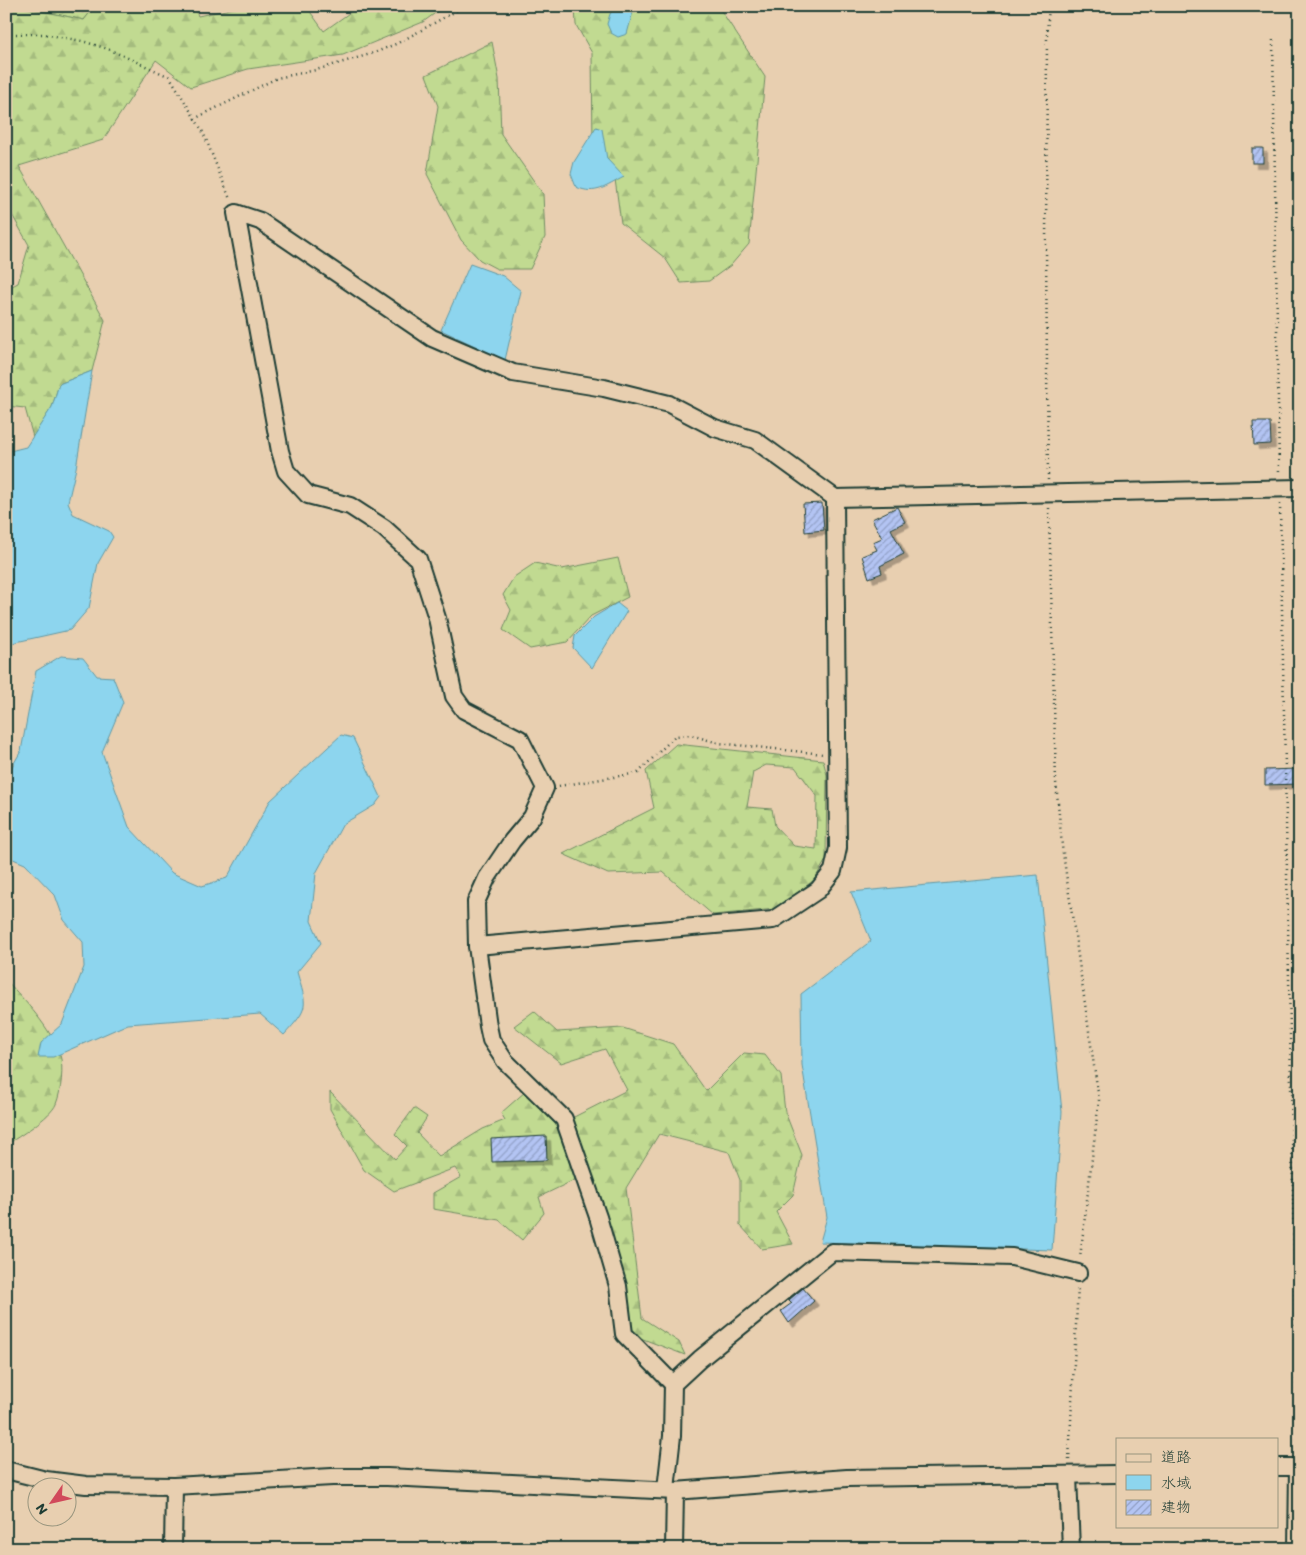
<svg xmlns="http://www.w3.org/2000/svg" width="1306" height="1555" viewBox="0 0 1306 1555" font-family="Itim,'Klee One',sans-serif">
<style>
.grass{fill:url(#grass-dots);stroke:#708c62}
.forest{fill:url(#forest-firs);stroke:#708c62;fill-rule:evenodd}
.water{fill:#8dd5ee;stroke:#6198a4}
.building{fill:url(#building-hatch);stroke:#1f3d34;filter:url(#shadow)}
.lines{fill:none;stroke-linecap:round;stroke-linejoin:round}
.minor-casing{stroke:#1f3d34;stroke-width:20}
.path{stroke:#1f3d34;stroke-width:2.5;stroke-dasharray:1 4;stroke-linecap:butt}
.minor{stroke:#e8cfb0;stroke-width:16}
</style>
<defs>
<pattern id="grass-dots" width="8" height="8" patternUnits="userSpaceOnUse" patternTransform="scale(1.25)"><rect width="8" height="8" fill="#c1da91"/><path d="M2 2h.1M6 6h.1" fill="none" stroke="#a5bc7e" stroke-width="1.8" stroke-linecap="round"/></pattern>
<pattern id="forest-firs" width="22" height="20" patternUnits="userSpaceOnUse" patternTransform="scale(1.25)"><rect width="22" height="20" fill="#c1da91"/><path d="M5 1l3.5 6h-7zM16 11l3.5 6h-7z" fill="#a5bc7e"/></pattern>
<pattern id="building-hatch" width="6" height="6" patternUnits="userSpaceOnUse" patternTransform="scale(1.25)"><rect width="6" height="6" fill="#b3c4f3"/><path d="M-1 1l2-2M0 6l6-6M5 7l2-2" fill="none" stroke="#91a0c6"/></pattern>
<filter id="shadow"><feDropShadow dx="4.5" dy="4.5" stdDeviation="0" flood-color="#0004"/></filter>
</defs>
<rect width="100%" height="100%" fill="#e8cfb0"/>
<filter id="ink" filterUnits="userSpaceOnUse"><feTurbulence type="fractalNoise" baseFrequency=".02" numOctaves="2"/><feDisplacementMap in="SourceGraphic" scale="10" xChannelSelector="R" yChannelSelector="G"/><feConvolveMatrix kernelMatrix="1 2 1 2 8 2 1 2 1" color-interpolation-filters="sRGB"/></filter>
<g filter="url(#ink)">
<polygon class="grass" points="18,6 95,6 84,20"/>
<g class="forest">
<polygon points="6,6 18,6 84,20 95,6 194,6 198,16 244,6 306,6 324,31 359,6 445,6 423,22 343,55 248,69 191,87 156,60 103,140 19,166 105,320 92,371 59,384 52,407 33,437 25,408 6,406 6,289 18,283 29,245 6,204"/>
<polygon points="575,6 718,6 765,77 749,244 731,265 709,281 681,283 665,258 621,223 614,172 593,144 592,53 576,25"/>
<polygon points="492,42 499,79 501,134 543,194 545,237 530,269 497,269 480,260 461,240 427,174 438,106 426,75"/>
<polygon points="618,558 628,597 591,616 567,642 530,649 503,630 511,610 503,595 514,577 535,563 562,569"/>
<path d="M676,744L823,760L827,775L826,860L814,880L776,909L713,915L663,872L608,874L563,854L654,808L646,771ZM766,765L795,767L817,796L816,849L794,846L775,826L772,809L747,807L753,772Z"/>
<path d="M6,980C25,1001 51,1028 60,1055C64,1067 61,1092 56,1104C51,1117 18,1137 6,1145Z"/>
<polygon points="534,1011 557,1032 623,1028 673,1044 706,1091 744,1053 765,1055 781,1076 785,1112 802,1155 793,1195 776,1212 793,1244 762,1249 740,1225 740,1180 729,1152 659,1134 626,1188 642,1318 679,1342 685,1355 630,1334 589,1173 539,1197 544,1213 522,1240 499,1220 433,1209 433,1193 461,1177 455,1168 394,1191 364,1170 330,1109 330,1092 395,1159 407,1146 395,1134 414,1108 427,1117 417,1133 439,1156 483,1129 505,1120 501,1113 526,1091 572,1118 627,1090 605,1049 561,1063 514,1026"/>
</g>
<g class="water">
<polygon points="615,6 634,8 627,34 618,37 611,33 607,24 610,14"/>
<path d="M596,127L602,129L607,159L624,177C606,186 596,196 576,187L571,174L574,162Z"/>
<polygon points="470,264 503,276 521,291 505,360 441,330"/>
<polygon points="92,371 76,468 68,502 73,514 109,531 113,537 98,563 89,608 70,630 7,644 6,555 8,551 6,452 26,447 52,407 59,384"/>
<polygon points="617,603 627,611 592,668 573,648 575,636 594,617"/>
<path d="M61,656L83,658L97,676L113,677L123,702L102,752L129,827L172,873L202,886L227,878L270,801L341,735L353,738L381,797L375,805L343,824L316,873L311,921L321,943L297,972C307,1007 310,1007 284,1035L260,1014L128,1024L53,1057H38L41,1043L62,1024L84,967L83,942L64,920L55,895L25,864L6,856V777L21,751L36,671Z"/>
<polygon points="1038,875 1062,1112 1052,1250 820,1242 827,1217 802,1065 801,994 871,941 851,892"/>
</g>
<g class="building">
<rect x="1252" y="148" width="11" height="15"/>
<polygon points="1253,422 1270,422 1271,444 1254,445"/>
<polygon points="822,503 824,530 805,532 803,504"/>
<polygon points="897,507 905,522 891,529 904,554 880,566 882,573 869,578 862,556 877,550 873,542 882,538 872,519"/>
<polygon points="1299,769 1300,784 1265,785 1265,770"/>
<polygon points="546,1136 547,1160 492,1162 491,1139"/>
<polygon points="803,1288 814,1301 789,1323 781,1311 792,1303 789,1300"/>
</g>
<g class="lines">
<defs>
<g id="minor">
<polyline points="477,946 773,920 818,890 833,871 838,848 835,498"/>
<polyline points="673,1384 624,1334 618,1286 598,1217 564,1119 505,1061 491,1040 488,1026 477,946 476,902 487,878 512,841 532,817 545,788 520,739 464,710 454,696 437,618 418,559 384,528 350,506 308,495 286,471 280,451 236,213 260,221 432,338 513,373 604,388 669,404 715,428 755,440 835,498 1300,488"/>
<polyline points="1277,1467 1300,1467"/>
<polyline points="6,1470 46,1480 86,1485 174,1486 332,1477 387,1477 675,1491 847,1478 1117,1474"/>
<polyline points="1068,1476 1071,1549"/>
<polyline points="666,1489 672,1436 673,1384 700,1359 832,1252 1012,1257 1078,1273"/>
<polyline points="173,1549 174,1486"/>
<polyline points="674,1549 675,1491"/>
<polyline points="1297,1549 1298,1467"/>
</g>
</defs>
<use href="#minor" class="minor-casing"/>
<g class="path">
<polyline points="6,34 44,34 82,41 108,49 170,77 203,132 230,199"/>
<polyline points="1273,40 1279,473"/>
<polyline points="194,119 277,78 316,70 374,53 398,43 465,6"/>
<polyline points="1048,480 1046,248 1047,34 1049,6"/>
<polyline points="1280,504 1298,1453"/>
<polyline points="1049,508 1056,782 1062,846 1099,1100 1080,1258"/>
<polyline points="559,786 638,773 675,736 691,735 718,743 823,754"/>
<polyline points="1069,1460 1078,1286"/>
</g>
<use href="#minor" class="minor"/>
</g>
</g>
<rect width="1306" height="1555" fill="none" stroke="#e8cfb0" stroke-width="25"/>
<rect x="12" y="12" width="1281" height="1530" fill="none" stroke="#1f3d34" stroke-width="2" filter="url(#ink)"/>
<rect x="1116" y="1438" width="162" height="90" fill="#e8cfb0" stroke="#98957e"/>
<rect x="1126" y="1454" width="25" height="8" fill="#e8cfb0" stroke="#98957e"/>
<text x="1161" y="1462" font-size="15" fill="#1f3d34">道路</text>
<rect x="1126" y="1475" width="25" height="15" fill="#8dd5ee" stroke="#98957e"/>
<text x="1161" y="1488" font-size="15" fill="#1f3d34">水域</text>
<rect x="1126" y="1500" width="25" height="15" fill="url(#building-hatch)" stroke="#98957e"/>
<text x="1161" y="1512" font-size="15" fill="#1f3d34">建物</text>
<g transform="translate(52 1502) rotate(236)"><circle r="24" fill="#e8cfb0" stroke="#98957e"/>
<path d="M0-4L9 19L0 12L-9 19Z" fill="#d1495b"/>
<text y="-8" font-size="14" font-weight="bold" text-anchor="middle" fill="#1f3d34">N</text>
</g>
</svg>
